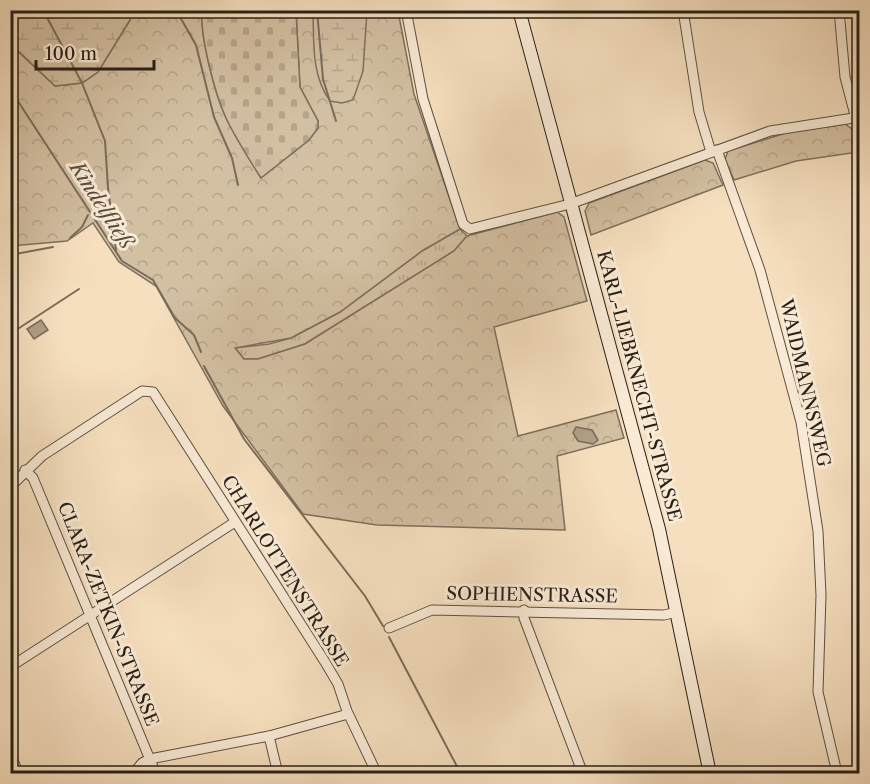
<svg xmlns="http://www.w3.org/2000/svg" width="870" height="784" viewBox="0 0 870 784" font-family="'Libre Caslon Text',serif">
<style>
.grass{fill:url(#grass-tufts);stroke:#7e705c;stroke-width:1.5}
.forest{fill:url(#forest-crowns);stroke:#7e705c;stroke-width:1.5}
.wetland{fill:url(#wetland-marsh);stroke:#7e705c;stroke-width:1.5}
.cemetery{fill:url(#cemetery-stones);stroke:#7e705c;stroke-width:1.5}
.water{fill:#b09e86;stroke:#7a6c5a;stroke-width:1.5}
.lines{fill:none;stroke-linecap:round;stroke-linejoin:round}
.stream{stroke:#7a6c5a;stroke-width:2}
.street-casing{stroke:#5c5041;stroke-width:11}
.secondary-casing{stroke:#292017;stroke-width:14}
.street{stroke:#f9ead5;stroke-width:9}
.secondary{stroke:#f9ead5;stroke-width:12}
.labels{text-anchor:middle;stroke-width:6;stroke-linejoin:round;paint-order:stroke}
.street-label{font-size:18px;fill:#292017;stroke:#f9ead5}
.water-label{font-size:20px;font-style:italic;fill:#584c3e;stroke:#f9ead5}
</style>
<defs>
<pattern id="grass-tufts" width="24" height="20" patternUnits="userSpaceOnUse" patternTransform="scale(1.5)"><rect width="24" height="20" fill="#d3bfa2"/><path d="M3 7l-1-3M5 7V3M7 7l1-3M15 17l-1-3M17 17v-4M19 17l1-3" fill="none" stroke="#b5a48b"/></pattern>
<pattern id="forest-crowns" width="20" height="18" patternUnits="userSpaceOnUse" patternTransform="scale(1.5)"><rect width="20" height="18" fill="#d3bfa2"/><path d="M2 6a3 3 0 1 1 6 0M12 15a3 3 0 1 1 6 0" fill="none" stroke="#b5a48b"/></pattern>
<pattern id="wetland-marsh" width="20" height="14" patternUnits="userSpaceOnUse" patternTransform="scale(1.5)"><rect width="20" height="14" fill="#d3bfa2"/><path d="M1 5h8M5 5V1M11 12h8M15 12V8" fill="none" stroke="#b5a48b"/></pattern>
<pattern id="cemetery-stones" width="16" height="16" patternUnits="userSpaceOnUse" patternTransform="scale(1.5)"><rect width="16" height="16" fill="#d3bfa2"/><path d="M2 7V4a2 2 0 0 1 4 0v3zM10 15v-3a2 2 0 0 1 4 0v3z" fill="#b5a48b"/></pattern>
</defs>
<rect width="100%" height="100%" fill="#f6dfbf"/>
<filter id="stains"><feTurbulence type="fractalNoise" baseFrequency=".00333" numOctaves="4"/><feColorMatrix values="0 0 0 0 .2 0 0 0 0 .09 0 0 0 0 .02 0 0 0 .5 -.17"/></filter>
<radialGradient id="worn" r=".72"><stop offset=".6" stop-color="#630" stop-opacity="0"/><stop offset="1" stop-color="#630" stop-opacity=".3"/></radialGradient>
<polygon class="grass" points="460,229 467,236 454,251 305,344 258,359 244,359 235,348 269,344 291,338 340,312 422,251"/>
<g class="forest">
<path d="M130,11H202C200,37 215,94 226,118C236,139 249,158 261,178L309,140L318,128V121L300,87L296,11H398L414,94L460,229L422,251L340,312L291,338L235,348L244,359H258L305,344L454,251L467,236L557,212L564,217L587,301L494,327L518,436L616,410L624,438L557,456L565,530L377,525L303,514L223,406L156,286L119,262L93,223L67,241L11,246L10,44L55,86L82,83L98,72L130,20Z"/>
<polygon points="845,124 852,129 859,152 796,161 734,180 725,159 728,151 789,132"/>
<polygon points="705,160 713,163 723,185 591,235 585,211 589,203"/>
</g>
<g class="wetland">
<polygon points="32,10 130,11 130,20 98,72 82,83 55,86 11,44 10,13 14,16"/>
<path d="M313,11H367L363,71L353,100L342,103L330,101C311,75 314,42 313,11Z"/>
</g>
<path class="cemetery" d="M202,11H296L300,87L318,121V128L309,140L261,178C249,159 236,139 226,118C215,94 200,37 202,11Z"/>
<g class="water">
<polygon points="41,320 48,330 34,339 27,329"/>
<polygon points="576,427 592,430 598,440 593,444 578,441 573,433"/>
</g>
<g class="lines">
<g class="stream">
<polyline points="43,10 82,83 105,141 108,188 116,250"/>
<polyline points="176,10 196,45 214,117 232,158 238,185"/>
<polyline points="317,10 323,79 336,121"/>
<polyline points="10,89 122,261 153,280 175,318 194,335 201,352"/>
<polyline points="70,238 82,227 88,215"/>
<polyline points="10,255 53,247"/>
<polyline points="10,334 79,289"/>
<polyline points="204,366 244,439 365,596 383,626"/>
<polyline points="389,637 461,774"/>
</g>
<defs>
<g id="street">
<polyline points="406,10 423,99 463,224 470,229 570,204 770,131 860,117"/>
<polyline points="683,10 699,112 711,152"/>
<polyline points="839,10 845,77 860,134"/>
<polyline points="717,150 760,270 801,422 818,531 821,595 818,692 837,773"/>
<polyline points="25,470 33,478 156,774"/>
<polyline points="10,487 42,456 142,391 153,392 325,662 338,684 347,711 377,774"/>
<polyline points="524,610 524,618 583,774"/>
<polyline points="389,628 432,610 664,615 677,612"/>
<polyline points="10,667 235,522"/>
<polyline points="269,736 278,774"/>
<polyline points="10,754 19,774"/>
<polyline points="133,774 142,763 150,759 269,736 348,714"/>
<polyline points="827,774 860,773"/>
</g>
<polyline id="secondary" points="519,10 659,529 710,774"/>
</defs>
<use href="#street" class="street-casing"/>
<use href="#secondary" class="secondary-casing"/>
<use href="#street" class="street"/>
<use href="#secondary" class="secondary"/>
</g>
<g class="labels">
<g class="street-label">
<text transform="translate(805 383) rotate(77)" y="6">WAIDMANNSWEG</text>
<text transform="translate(639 386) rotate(75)" y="6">KARL-LIEBKNECHT-STRASSE</text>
<text transform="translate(285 571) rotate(58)" y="6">CHARLOTTENSTRASSE</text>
<text transform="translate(532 595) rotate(1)" y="6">SOPHIENSTRASSE</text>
<text transform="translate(108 614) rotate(68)" y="6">CLARA-ZETKIN-STRASSE</text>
</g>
<g class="water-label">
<text transform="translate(102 205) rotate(57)" y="7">Kindelfließ</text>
</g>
</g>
<rect width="870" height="784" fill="none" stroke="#f6dfbf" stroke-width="36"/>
<rect x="12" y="12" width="846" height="760" fill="none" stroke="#292017" stroke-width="3"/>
<rect x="18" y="18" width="834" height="748" fill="none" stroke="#292017" stroke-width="1.5"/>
<path d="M36 60v9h118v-9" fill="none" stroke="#292017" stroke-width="3"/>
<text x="45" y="60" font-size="18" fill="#292017" stroke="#f9ead5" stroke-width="4.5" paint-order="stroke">100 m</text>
<rect width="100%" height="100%" filter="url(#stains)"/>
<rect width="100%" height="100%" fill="url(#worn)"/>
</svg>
